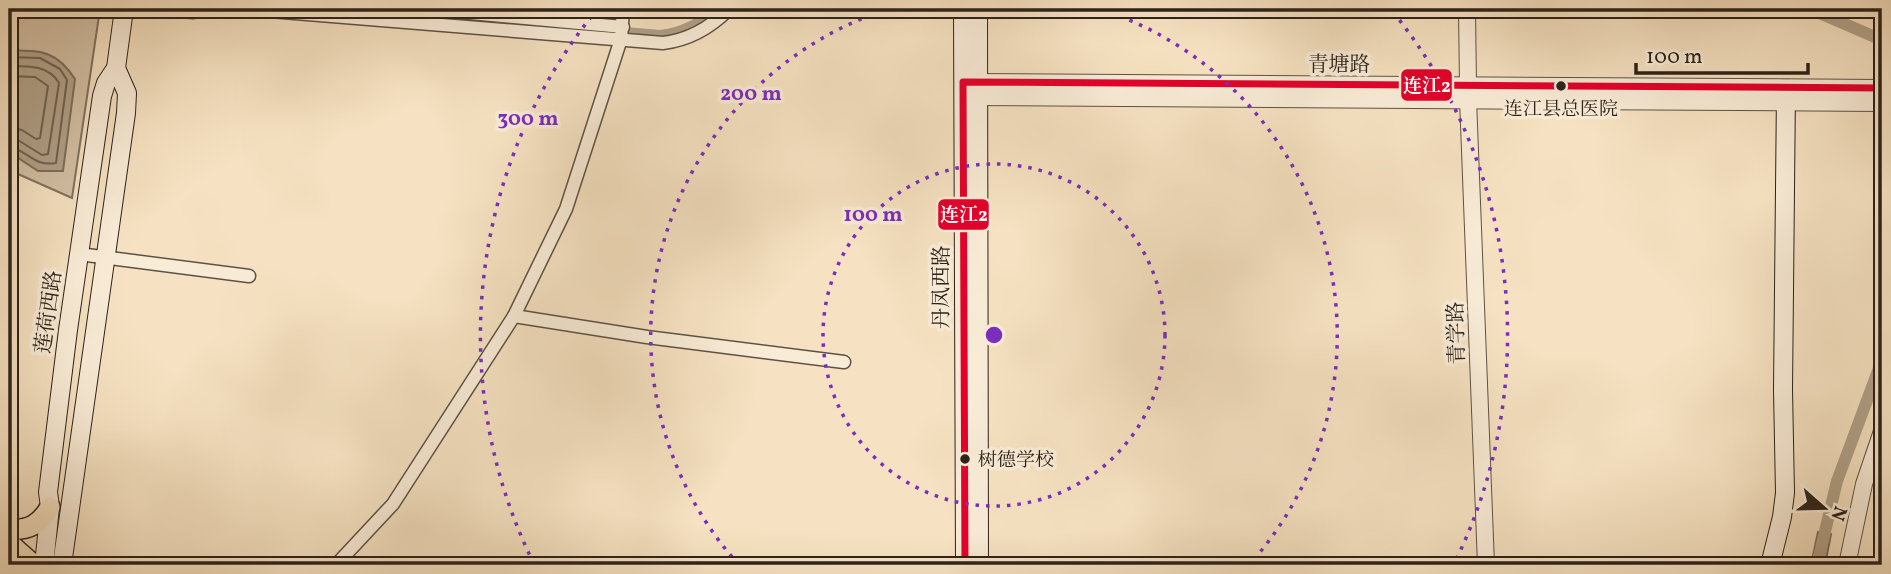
<svg xmlns="http://www.w3.org/2000/svg" width="1891" height="574" viewBox="0 0 1891 574" font-family="Vollkorn,'Noto Serif SC',serif">
<style>
.green{fill:#d4c1a6;stroke:#807260;stroke-width:2}
.water{fill:#b1a189;stroke:#7c6e5d;stroke-width:2}
.lines{fill:none;stroke-linecap:round;stroke-linejoin:round}
.shore{stroke:#6e6252;stroke-width:2}
.canal{stroke:#b1a189;stroke-width:12}
.minor-casing{stroke:#5e5245;stroke-width:15}
.tertiary-casing{stroke:#5e5245;stroke-width:18}
.secondary-casing{stroke:#2c221b;stroke-width:20}
.primary-casing{stroke:#2c221b;stroke-width:22}
.minor{stroke:#f9ecd7;stroke-width:12}
.tertiary{stroke:#f9ecd7;stroke-width:16}
.secondary{stroke:#f9ecd7;stroke-width:18}
.primary{stroke:#f6e2c2;stroke-width:19}
.bus-1-casing{stroke:#f9ecd7;stroke-width:12}
.bus-1{stroke:#e4002b;stroke-width:7}
.ring{fill:none;stroke:#7b2cbf;stroke-width:3.5;stroke-dasharray:3.5 7}
.bus-dot{fill:#2c221b;stroke:#f9ecd7;stroke-width:2.5}
.labels{text-anchor:middle;stroke-width:7;stroke-linejoin:round;paint-order:stroke}
.bus-label{font-size:19px;fill:#2c221b;stroke:#f9ecd7}
.street-label{font-size:21px;fill:#2c221b;stroke:#f9ecd7}
.centre{fill:#7b2cbf;stroke:#f9ecd7;stroke-width:3.5}
.ring-label{font-size:21px;text-anchor:middle;font-weight:bold;fill:#7b2cbf;stroke:#f9ecd7;stroke-width:7;stroke-linejoin:round;paint-order:stroke}
.line-badge{stroke:#f9ecd7;stroke-width:2.5}
.badge-label{font-size:19px;text-anchor:middle;font-weight:bold;fill:#fff}
</style>
<rect width="100%" height="100%" fill="#f6e2c2"/>
<filter id="stains"><feTurbulence type="fractalNoise" baseFrequency=".00286" numOctaves="4"/><feColorMatrix values="0 0 0 0 .2 0 0 0 0 .09 0 0 0 0 .02 0 0 0 .5 -.17"/></filter>
<radialGradient id="worn" r=".72"><stop offset=".6" stop-color="#630" stop-opacity="0"/><stop offset="1" stop-color="#630" stop-opacity=".3"/></radialGradient>
<polygon class="green" points="9,9 100,9 72,198 9,170"/>
<g class="water">
<path d="M9,50C41,51 56,50 75,79L63,171H38L9,152Z"/>
<polygon points="1818,532 1831,534 1825,565 1811,565"/>
</g>
<g class="lines">
<g class="shore">
<path d="M9,57L40,58L60,69L67,80L56,163C33,167 28,150 9,147"/>
<path d="M9,66C27,66 49,65 59,83L48,154L42,155L18,140L9,138"/>
<polyline points="9,76 35,77 48,86 40,138 36,139 22,130 9,128"/>
</g>
<g class="canal">
<path d="M342,9L660,36C682,34 701,24 717,9"/>
<polyline points="1810,9 1882,40"/>
<polyline points="1817,565 1837,481 1882,360"/>
</g>
<defs>
<g id="minor">
<polyline points="160,9 193,12 205,9"/>
<path d="M245,9L663,43C689,40 711,27 729,9"/>
<polyline points="427,9 623,27"/>
<polyline points="79,254 249,276"/>
<polyline points="514,316 647,337 844,362"/>
<polyline points="336,565 393,504 514,316 566,209 621,39 623,9"/>
</g>
<g id="tertiary">
<polyline points="1467,9 1468,86"/>
<polyline points="966,82 1882,88"/>
<polyline points="966,97 1882,103"/>
<polyline points="1468,99 1486,565"/>
<polyline points="1847,565 1864,484 1882,431"/>
</g>
<g id="secondary">
<polyline points="963,9 965,565"/>
<polyline points="978,9 979,565"/>
<polyline points="44,565 50,507 48,492 68,330 102,96 106,83 116,68 124,9"/>
<polyline points="62,565 126,113 127,93 116,68"/>
<polyline points="1770,565 1782,517 1785,493 1783,390 1786,89"/>
</g>
<g id="primary">
<path d="M9,529C29,531 40,524 50,507"/>
<polyline points="9,543 34,565"/>
</g>
</defs>
<use href="#minor" class="minor-casing"/>
<use href="#tertiary" class="tertiary-casing"/>
<use href="#secondary" class="secondary-casing"/>
<use href="#primary" class="primary-casing"/>
<use href="#minor" class="minor"/>
<use href="#tertiary" class="tertiary"/>
<use href="#secondary" class="secondary"/>
<use href="#primary" class="primary"/>
<defs>
<polyline id="bus-1" points="965,565 963,82 1882,88"/>
</defs>
<use href="#bus-1" class="bus-1-casing"/>
<use href="#bus-1" class="bus-1"/>
</g>
<g class="ring">
<circle cx="994" cy="335" r="171"/>
<path d="M739 565A343 343 0 0 1 888 9M1100 9A343 343 0 0 1 1249 565"/>
<path d="M534 564A514 514 0 0 1 595 12M1393 12A514 514 0 0 1 1454 564"/>
</g>
<g class="bus-dot">
<circle cx="1561" cy="86" r="6"/>
<circle cx="965" cy="459" r="6"/>
</g>
<g class="labels">
<g class="bus-label">
<text x="1561" y="115">连江县总医院</text>
<text x="978" y="466" text-anchor="start">树德学校</text>
</g>
<g class="street-label">
<text x="1339" y="71">青塘路</text>
<text transform="translate(941 287) rotate(-90)" y="7">丹凤西路</text>
<text transform="translate(48 312) rotate(-82)" y="7">莲荷西路</text>
<text transform="translate(1456 333) rotate(-92)" y="7">青学路</text>
</g>
</g>
<circle cx="994" cy="335" r="10" class="centre"/>
<g class="ring-label">
<text x="751" y="100">200 m</text>
<text x="528" y="125">300 m</text>
<text x="873" y="221">100 m</text>
</g>
<g class="line-badge">
<rect x="1400" y="68" width="53" height="34" rx="7" fill="#e4002b"/>
<rect x="937" y="198" width="53" height="33" rx="7" fill="#e4002b"/>
</g>
<g class="badge-label">
<text x="1427" y="92">连江2</text>
<text x="964" y="221">连江2</text>
</g>
<rect width="1891" height="574" fill="none" stroke="#f6e2c2" stroke-width="35"/>
<rect x="10" y="10" width="1870" height="553" fill="none" stroke="#2c221b" stroke-width="3.5"/>
<rect x="18" y="18" width="1856" height="539" fill="none" stroke="#2c221b" stroke-width="2"/>
<g transform="translate(1824 508) rotate(110)" stroke="#f9ecd7" stroke-width="5" paint-order="stroke">
<path d="M0-5L12 26L0 18L-12 26Z" fill="#2c221b"/>
<text y="-10" font-size="19" font-weight="bold" text-anchor="middle" fill="#2c221b">N</text>
</g>
<path d="M1636 63v10h172v-10" fill="none" stroke="#2c221b" stroke-width="3.5"/>
<text x="1646" y="63" font-size="21" fill="#2c221b" stroke="#f9ecd7" stroke-width="5" paint-order="stroke">100 m</text>
<rect width="100%" height="100%" filter="url(#stains)"/>
<rect width="100%" height="100%" fill="url(#worn)"/>
</svg>
